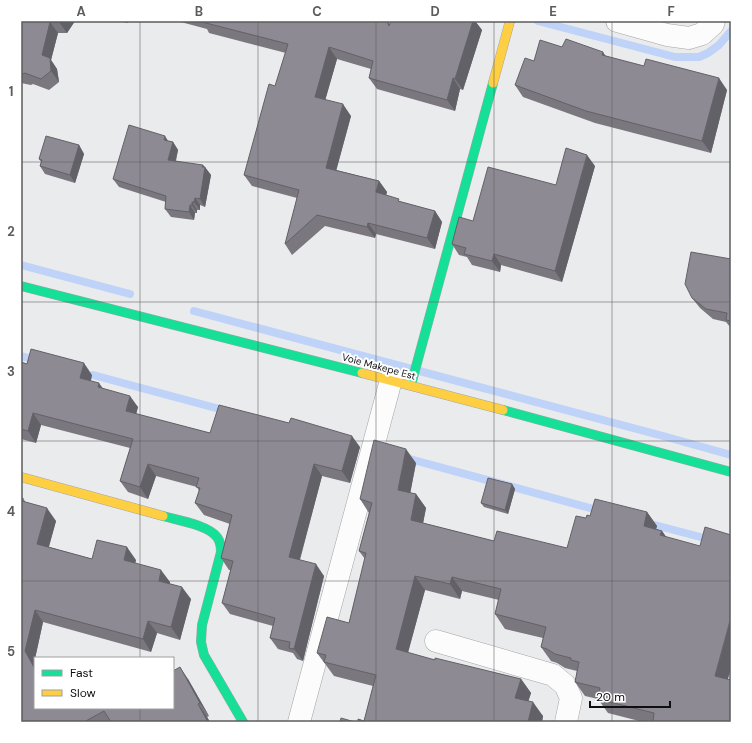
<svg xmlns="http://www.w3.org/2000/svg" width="752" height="743" viewBox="0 0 752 743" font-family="'DM Sans',sans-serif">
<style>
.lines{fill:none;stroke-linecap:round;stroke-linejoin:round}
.stream{stroke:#bfd2f8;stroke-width:8}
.street-casing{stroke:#a4a5a6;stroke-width:23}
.fast-casing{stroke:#a4a5a6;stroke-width:10}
.slow-casing{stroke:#a4a5a6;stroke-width:10}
.street{stroke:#fcfcfc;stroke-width:22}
.fast{stroke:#16e098;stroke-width:9}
.slow{stroke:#ffcf43;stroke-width:9}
.wall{fill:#7a777f}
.shaded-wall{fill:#636168}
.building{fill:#8e8a94;stroke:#636168}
.grid{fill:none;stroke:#5b5c5d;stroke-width:1;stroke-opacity:0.55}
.labels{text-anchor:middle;stroke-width:4;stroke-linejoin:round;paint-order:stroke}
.street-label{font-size:10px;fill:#0e0f10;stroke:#fff}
.neatline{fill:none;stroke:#5b5c5d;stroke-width:1.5}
.grid-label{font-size:13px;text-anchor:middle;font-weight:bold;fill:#5b5c5d}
</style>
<rect width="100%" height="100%" fill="#eaebed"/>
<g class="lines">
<g class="stream">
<polyline points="538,21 675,57 699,57 708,53 719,45 731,31"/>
<polyline points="21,265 130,294"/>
<polyline points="194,311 663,436 731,455"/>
<polyline points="21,356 39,361"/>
<polyline points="93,375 227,411"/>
<polyline points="406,458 601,511"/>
<polyline points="647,523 731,545"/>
</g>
<defs>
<g id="street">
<polyline points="617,21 667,35 689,38 702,34 713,24 714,21"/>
<polyline points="436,641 553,675 565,685 571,698 566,722"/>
<polyline points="299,722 391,380"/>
</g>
<g id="fast">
<polyline points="21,286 362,373"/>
<polyline points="411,385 493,83"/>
<polyline points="503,410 731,472"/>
<path d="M163,516C177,520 208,525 217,537C220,541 221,547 221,552L202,625L201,642L204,655L243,722"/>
</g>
<g id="slow">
<polyline points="493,83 510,21"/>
<polyline points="362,373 503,410"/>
<polyline points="21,477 163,516"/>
</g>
</defs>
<use href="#street" class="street-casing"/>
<use href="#fast" class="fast-casing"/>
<use href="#slow" class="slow-casing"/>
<use href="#street" class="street"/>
<use href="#fast" class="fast"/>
<use href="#slow" class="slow"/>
</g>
<g class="wall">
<polygon points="21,21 75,21 67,33 58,33 51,60 57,69 59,82 49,90 33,84 31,85 21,83"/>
<polygon points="119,21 129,21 128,23"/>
<polygon points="177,21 388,21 390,24 391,21 475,21 482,30 463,90 460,89 455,111 377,89 369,78 371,69 337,59 325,100 351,116 336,170 379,181 387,192 386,195 401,202 435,211 442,222 435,249 376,234 375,238 325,226 292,255 285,244 297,198 252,186 244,175 275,86 286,53 209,33 207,29"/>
<polygon points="562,47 606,56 727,90 711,153 595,123 523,97 515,85 534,61"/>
<polygon points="169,141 173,142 178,150 176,161 205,167 211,175 205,207 200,205 200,210 197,210 197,213 195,213 194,220 171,217 165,209 166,202 119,187 113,179"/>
<polygon points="79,145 84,154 75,183 45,174 40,166 41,162 39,159"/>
<polygon points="595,166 562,282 501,265 500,272 472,265 467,257 459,255 452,244 556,185"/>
<polygon points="731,259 731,328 726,322 713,319 700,308 692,298"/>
<polygon points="21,362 27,364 92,375 91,381 103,389 138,407 136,414 210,433 360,447 350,483 322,476 300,560 324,576 303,661 297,659 293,653 278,649 270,638 273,626 230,614 222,603 231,570 229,570 221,558 230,524 204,515 195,503 199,491 197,487 156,476 148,499 128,492 120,481 130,448 41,425 36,443 21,439"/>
<polygon points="416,463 410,493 416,494 426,508 423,523 494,541 567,548 586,518 590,516 647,512 657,526 656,529 662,531 666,537 728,679 731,722 643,722 608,713 598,699 585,696 575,682 577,671 565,668 557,663 551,661 541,647 543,638 505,629 495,614 499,600 462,591 460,599 425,590 408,653 435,660 521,679 531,693 528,701 543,716 542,722 358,722 364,721 373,686 334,676 317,653 349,623 365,559 359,551 369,513 360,499"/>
<polygon points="512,484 515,489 508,514 484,507 481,503"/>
<polygon points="23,498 26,503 56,521 49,547 92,559 136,560 135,563 170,582 170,584 191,599 180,640 157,633 151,652 43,622 34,664 35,708 173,708 188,679 209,716 207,717 210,722 21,722"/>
</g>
<g class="shaded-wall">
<polygon points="59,21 75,21 67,33 59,22"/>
<polygon points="473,21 475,21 482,30 463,90 455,79"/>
<polygon points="50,22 58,33 51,60 57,69 59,82 51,71 42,55"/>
<polygon points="329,47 337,59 323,108 315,97"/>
<polygon points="603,52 611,64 602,55"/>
<polygon points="453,78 460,89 455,111 447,100"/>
<polygon points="719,78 727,90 711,153 702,141"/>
<polygon points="343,104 351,116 334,179 326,168"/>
<polygon points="165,136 170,144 164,140"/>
<polygon points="173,142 178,150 174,167 168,160"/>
<polygon points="79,145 84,154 75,183 70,175"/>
<polygon points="587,155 595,166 562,282 555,271"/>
<polygon points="203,165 211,175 205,207 200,199"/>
<polygon points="379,181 387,192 384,203 376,192"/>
<polygon points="195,198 200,205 200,210 194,202"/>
<polygon points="192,202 197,210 197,213 192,205"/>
<polygon points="190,205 195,213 194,220 189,212"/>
<polygon points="435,211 442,222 435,249 427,238"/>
<polygon points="368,223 376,234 375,238 367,227"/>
<polygon points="494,254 501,265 500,272 492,261"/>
<polygon points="84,363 92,375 88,390 80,378"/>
<polygon points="99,383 107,394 98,387"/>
<polygon points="130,396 138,407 134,422 126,411"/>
<polygon points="33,413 41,425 36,443 28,431"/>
<polygon points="352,436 360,447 350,483 342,471"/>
<polygon points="406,449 416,463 408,505 398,490"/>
<polygon points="148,464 156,476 148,499 140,487"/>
<polygon points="314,464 322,476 297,569 289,557"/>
<polygon points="512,484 515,489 508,514 505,510"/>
<polygon points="416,494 426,508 421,534 411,520"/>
<polygon points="47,508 56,521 46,556 37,544"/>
<polygon points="647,512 657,526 653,540 644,526"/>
<polygon points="662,531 672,545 660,535"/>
<polygon points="127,547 136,560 133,572 124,560"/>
<polygon points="316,564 324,576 303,661 294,649"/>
<polygon points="161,570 170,582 167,593 159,581"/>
<polygon points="415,576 425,590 405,663 396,649"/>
<polygon points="452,577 462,591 460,599 450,584"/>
<polygon points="182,587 191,599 180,640 171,627"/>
<polygon points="35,610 43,622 35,658 34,664 35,665 35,669 25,651"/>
<polygon points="731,617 731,668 725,690 715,676"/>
<polygon points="148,621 157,633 151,652 143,639"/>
<polygon points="180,667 188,679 209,716 200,703"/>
<polygon points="521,679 531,693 525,712 515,698"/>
<polygon points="533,702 543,716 542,722 528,722"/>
<polygon points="198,704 207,717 210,722 208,722"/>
</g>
<g class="building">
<polygon points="21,21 59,21 59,22 50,22 42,55 50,58 51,71 41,79 25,73 23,74 21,73"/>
<polygon points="202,21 387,21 389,26 391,21 473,21 455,79 453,78 447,100 369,78 373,61 329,47 315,97 343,104 326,168 379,181 376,192 399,199 398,201 435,211 427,238 368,223 367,227 317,215 285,244 299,190 244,175 269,84 275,86 288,44 202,22"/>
<polygon points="566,39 603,52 602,55 644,66 646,59 719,78 702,141 586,111 515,85 525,58 534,61 540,40 562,47"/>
<polygon points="129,125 165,136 164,140 173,142 168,160 203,165 202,167 205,167 200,199 195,198 194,202 192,202 192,205 190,205 189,212 165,209 166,196 113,179"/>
<polygon points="46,136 79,145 70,175 40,166 42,160 39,159"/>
<polygon points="566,148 587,155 555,271 494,254 492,261 464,254 466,248 452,244 459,217 473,221 488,167 556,185"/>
<polygon points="691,252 731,259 731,321 726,320 727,313 706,309 692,298 685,284"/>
<polygon points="31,349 84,363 80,378 99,383 98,387 130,396 126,411 210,433 219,405 289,423 291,418 352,436 342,471 314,464 289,557 316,564 294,649 289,648 290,642 270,638 275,618 222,603 233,561 221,558 232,515 195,503 200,488 196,487 199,478 148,464 140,487 120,481 133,439 33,413 28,431 21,429 21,362 27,364"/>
<polygon points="374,440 406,449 398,490 416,494 411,520 494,541 497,531 567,548 576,516 586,518 587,515 590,516 595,499 647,512 644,526 662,531 660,535 700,546 705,527 731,535 731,617 715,676 731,680 731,722 653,722 654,713 598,699 600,688 575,682 579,662 571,660 571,658 555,654 547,649 541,647 546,627 495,614 501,589 452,577 450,584 415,576 396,649 435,660 435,658 521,679 515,698 533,702 528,722 358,722 358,719 364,721 376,675 324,662 326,655 317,653 327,617 349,623 366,553 359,551 372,503 360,499"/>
<polygon points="488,478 512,484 505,510 481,503"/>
<polygon points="21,498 23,498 22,501 47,508 37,544 92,559 97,540 127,547 124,560 161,570 159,581 182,587 171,627 148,621 143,639 35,610 25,651 35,669 35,708 173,708 173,671 180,667 200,703 198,704 208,722 111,722 104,711 84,722 21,722"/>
<polygon points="341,718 355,722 340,722"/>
</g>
<path class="grid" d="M140,21V658M258,21V722M376,21V722M494,21V722M612,21V722M21,162H731M21,302H731M21,441H731M21,581H731M140,708V722"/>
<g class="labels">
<g class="street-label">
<text transform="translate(379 366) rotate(15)" y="4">Voie Makepe Est</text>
</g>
</g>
<rect width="752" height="743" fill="none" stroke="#ffffff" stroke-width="44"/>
<rect x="34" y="657" width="140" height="52" fill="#ffffff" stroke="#9f9f9f"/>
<rect x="42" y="670" width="20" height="6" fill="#16e098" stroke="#9f9f9f"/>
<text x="70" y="677" font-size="12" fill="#0e0f10">Fast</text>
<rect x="42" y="690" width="20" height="6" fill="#ffcf43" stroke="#9f9f9f"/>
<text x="70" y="697" font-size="12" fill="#0e0f10">Slow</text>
<path d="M590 701v6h80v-6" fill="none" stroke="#0e0f10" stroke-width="2"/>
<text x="596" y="701" font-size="12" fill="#0e0f10" stroke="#ffffff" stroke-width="3" paint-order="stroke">20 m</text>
<rect x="22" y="22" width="708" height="699" class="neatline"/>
<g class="grid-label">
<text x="81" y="16">A</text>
<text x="199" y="16">B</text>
<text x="317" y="16">C</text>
<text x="435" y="16">D</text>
<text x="553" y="16">E</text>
<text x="671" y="16">F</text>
<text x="11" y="96">1</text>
<text x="11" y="236">2</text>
<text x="11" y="376">3</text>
<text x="11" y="516">4</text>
<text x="11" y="656">5</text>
</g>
</svg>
